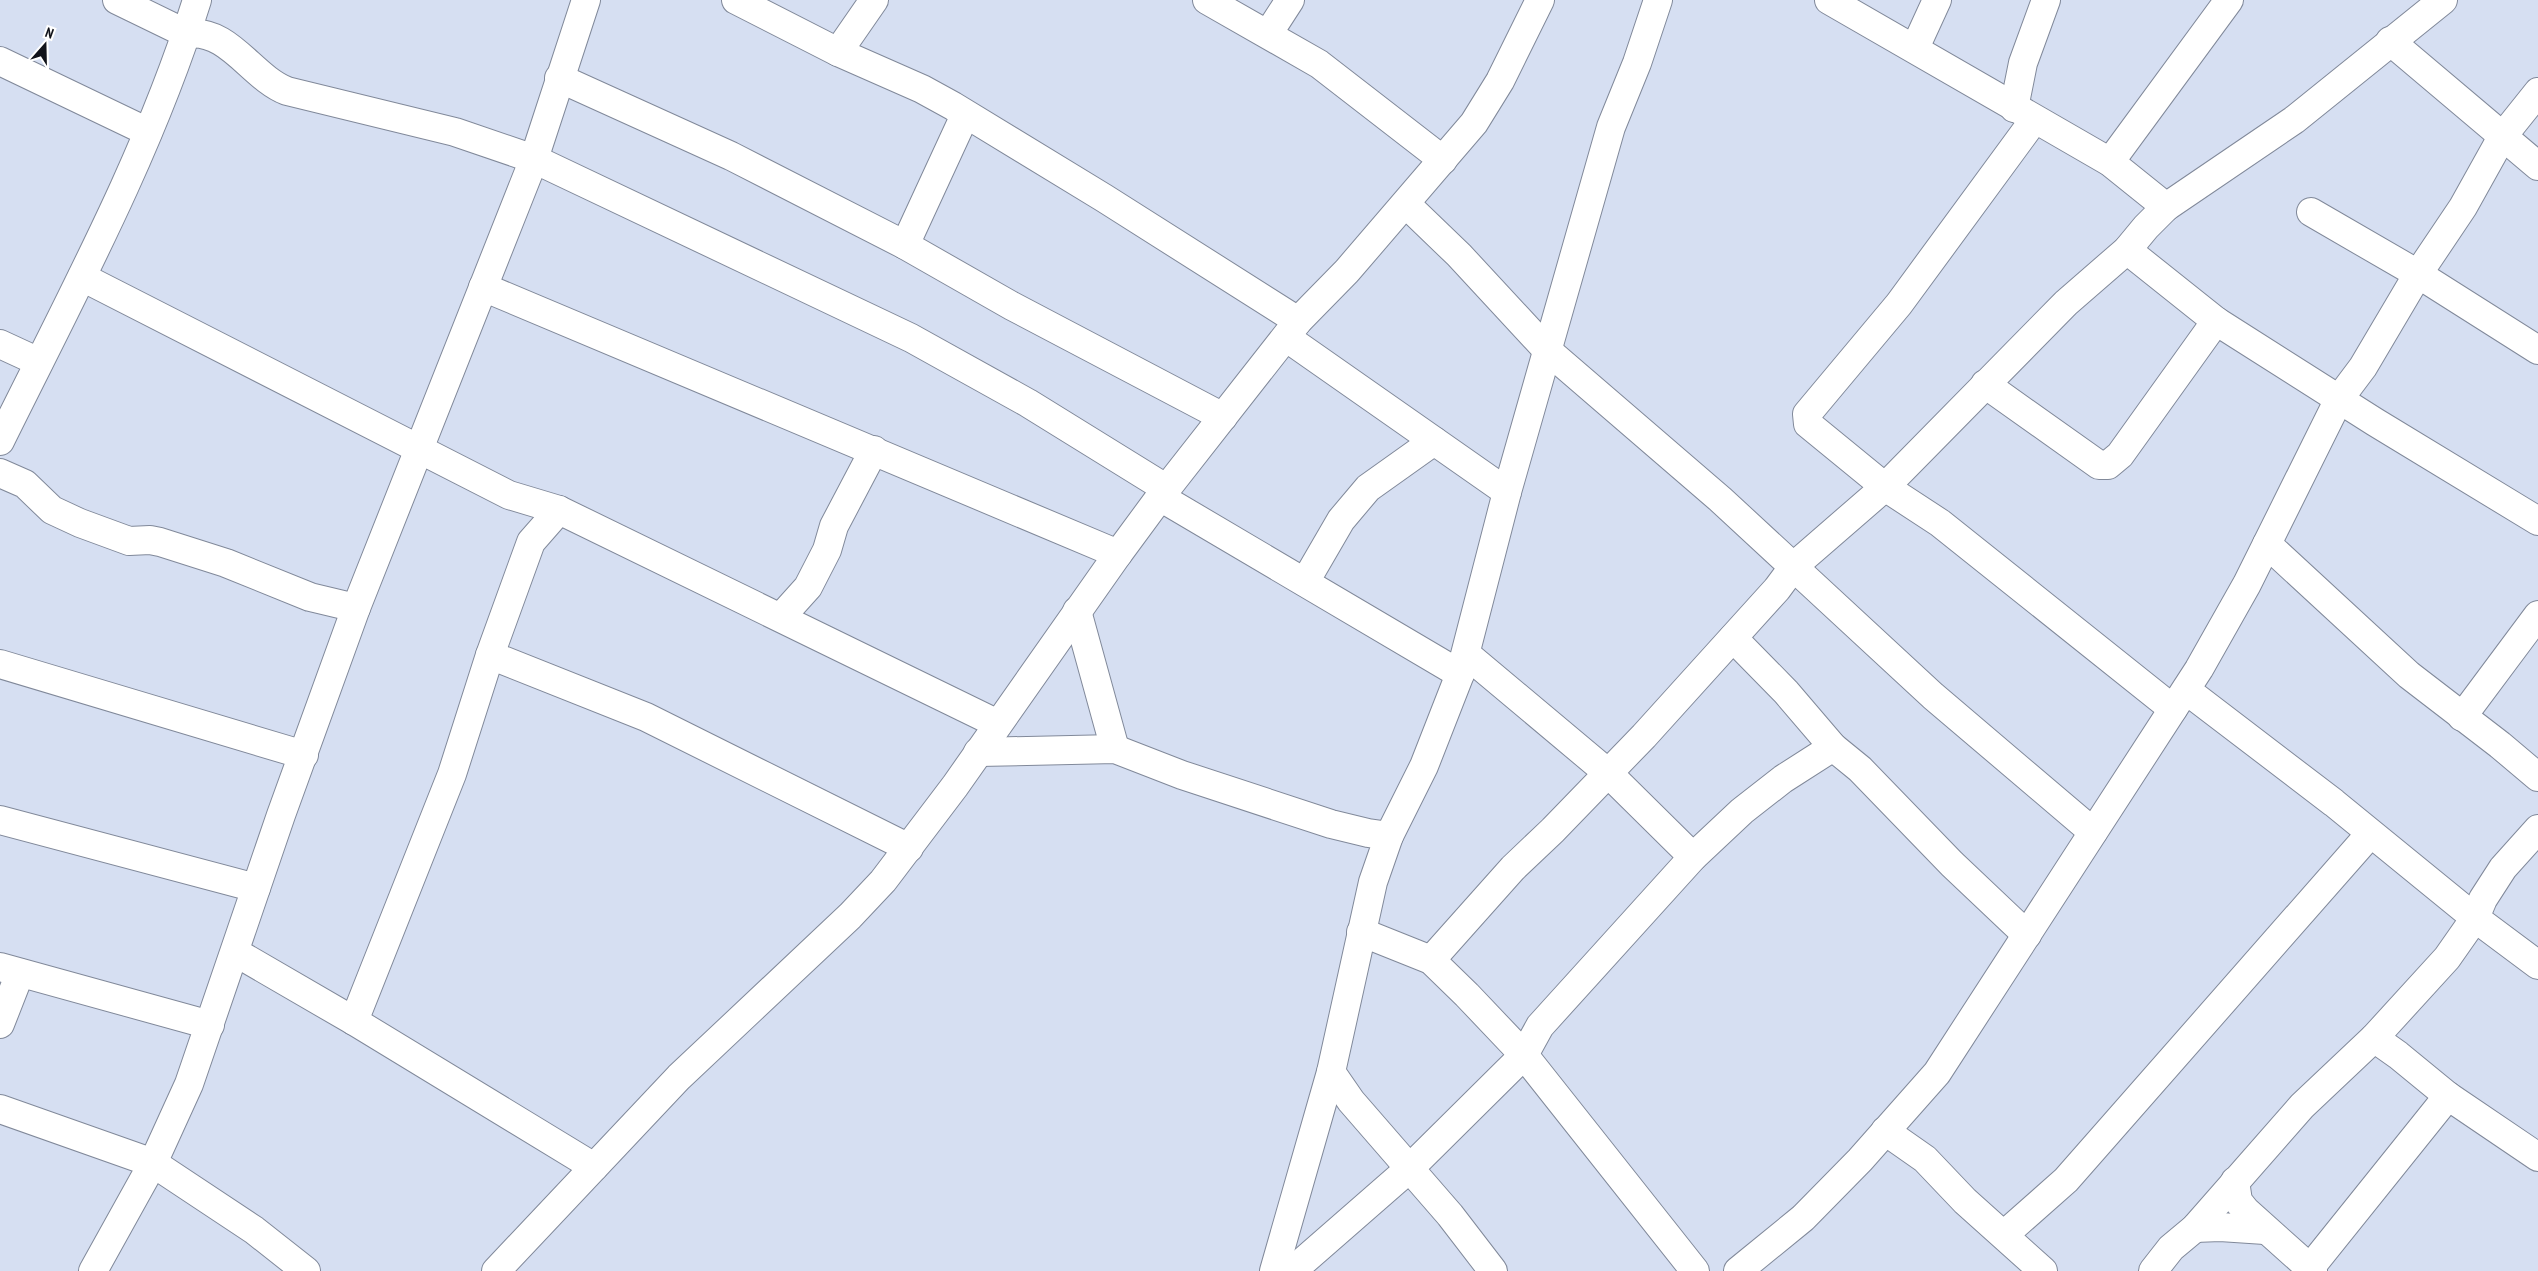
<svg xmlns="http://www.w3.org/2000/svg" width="2538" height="1271" viewBox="0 0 2538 1271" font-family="'PT Sans Narrow',sans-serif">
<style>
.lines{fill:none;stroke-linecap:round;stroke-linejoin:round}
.minor-casing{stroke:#81899a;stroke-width:30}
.minor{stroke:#fff;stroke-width:28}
</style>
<rect width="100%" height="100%" fill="#d6dff2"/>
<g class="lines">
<defs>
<g id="minor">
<path d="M117,0L187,34C229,28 251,77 287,91L455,132L534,159L911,338L1028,403L1167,489"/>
<polyline points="736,0 838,52 922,89 953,106 1104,198 1298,321"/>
<polyline points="1207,0 1319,64 1443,160"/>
<polyline points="1829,0 2110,162 2166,207 2294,120 2443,0"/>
<polyline points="1268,34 1290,0"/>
<polyline points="2390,41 2538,166"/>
<polyline points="1915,48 1937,0"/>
<polyline points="838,52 874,0"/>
<polyline points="0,61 148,132"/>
<polyline points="559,78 731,156 905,245 1012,306 1223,417"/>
<polyline points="2014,108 2023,63 2046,0"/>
<polyline points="2034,120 1899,304 1807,414 1808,424 1885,487 1940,523 2173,709"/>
<polyline points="2110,162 2229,0"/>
<polyline points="1406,204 1459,255 1547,350 1720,499 1933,696 2093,832"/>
<polyline points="2311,212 2418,274 2538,350"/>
<polyline points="905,245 965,115"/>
<polyline points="2127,250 2216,321 2375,422 2538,521"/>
<polyline points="82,277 509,495 559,510 998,724"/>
<polyline points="483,287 1118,554"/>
<polyline points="1287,338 1507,492"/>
<polyline points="0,344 39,362"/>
<polyline points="1985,384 2099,465 2108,465 2120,455 2216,321"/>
<path d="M0,441C71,297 149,154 197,0"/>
<polyline points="0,473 25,484 52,510 80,523 129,541 150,540 160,542 226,563 310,597 356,608"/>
<polyline points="1160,497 1460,674"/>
<polyline points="2267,544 2409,675 2500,745 2538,777"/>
<polyline points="1305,582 1341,520 1368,488 1434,441"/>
<polyline points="1077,611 1115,749"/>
<polyline points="781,617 808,587 827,550 834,526 874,450"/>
<polyline points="1733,638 1786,692 1833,747 1860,769 1952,864 2027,935"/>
<polyline points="1466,654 1608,773 1693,857"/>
<polyline points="490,655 646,717 909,848"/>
<polyline points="0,664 304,755"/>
<polyline points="2186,690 2334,803 2475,918 2538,965"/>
<polyline points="2462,717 2538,615"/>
<polyline points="978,752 1115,749 1182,775 1331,824 1368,833 1389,836"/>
<polyline points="0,820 256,888"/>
<polyline points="1361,932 1431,960 1467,995 1524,1055 1695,1271"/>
<polyline points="235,952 354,1021 594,1167"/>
<polyline points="1431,960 1513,868 1553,830 1644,736 1777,589 1794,566 1885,487 2066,303 2127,250 2146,227 2166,207"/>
<polyline points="0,967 210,1025"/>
<polyline points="354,1021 452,774 490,655 531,542 559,510"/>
<polyline points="0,1024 20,973"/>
<polyline points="2374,1038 2398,1055 2448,1096 2538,1157"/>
<polyline points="1331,1072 1351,1101 1450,1215 1493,1271"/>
<polyline points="0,1109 153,1163 254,1230 306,1271"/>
<polyline points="1885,1131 1925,1159 1965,1201 2043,1271"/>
<polyline points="2235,1181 2238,1201 2246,1211 2313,1271"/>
<polyline points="2195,1228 2220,1227 2265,1230"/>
<polyline points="2005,1234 2066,1180 2370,834"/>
<polyline points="2310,1268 2448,1096"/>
<polyline points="93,1271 153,1163 189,1084 281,815 356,608 534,159 586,0"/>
<polyline points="496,1271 679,1077 850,916 883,881 955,786 1118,554 1160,497 1298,321 1347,271 1474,123 1500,81 1540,0"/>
<polyline points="1274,1271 1331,1072 1373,882 1389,836 1424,766 1460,674 1507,492 1611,127 1637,63 1658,0"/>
<polyline points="1292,1271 1410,1168 1524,1055 1540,1026 1693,857 1742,811 1783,779 1833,747"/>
<polyline points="1738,1271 1803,1218 1860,1160 1937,1073 2199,669 2247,584 2339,399 2363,367 2418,274 2463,207 2502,137 2538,92"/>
<polyline points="2153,1271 2171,1248 2195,1228 2302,1106 2374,1038 2447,958 2475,918 2483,899 2503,868 2538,829"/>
</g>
</defs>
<use href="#minor" class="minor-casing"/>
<use href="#minor" class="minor"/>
</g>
<g transform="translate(45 45) rotate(20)" stroke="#ffffff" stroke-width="4" paint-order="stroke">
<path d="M0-4L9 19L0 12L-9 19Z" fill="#11131a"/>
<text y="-8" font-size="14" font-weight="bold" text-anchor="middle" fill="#11131a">N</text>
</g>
</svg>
